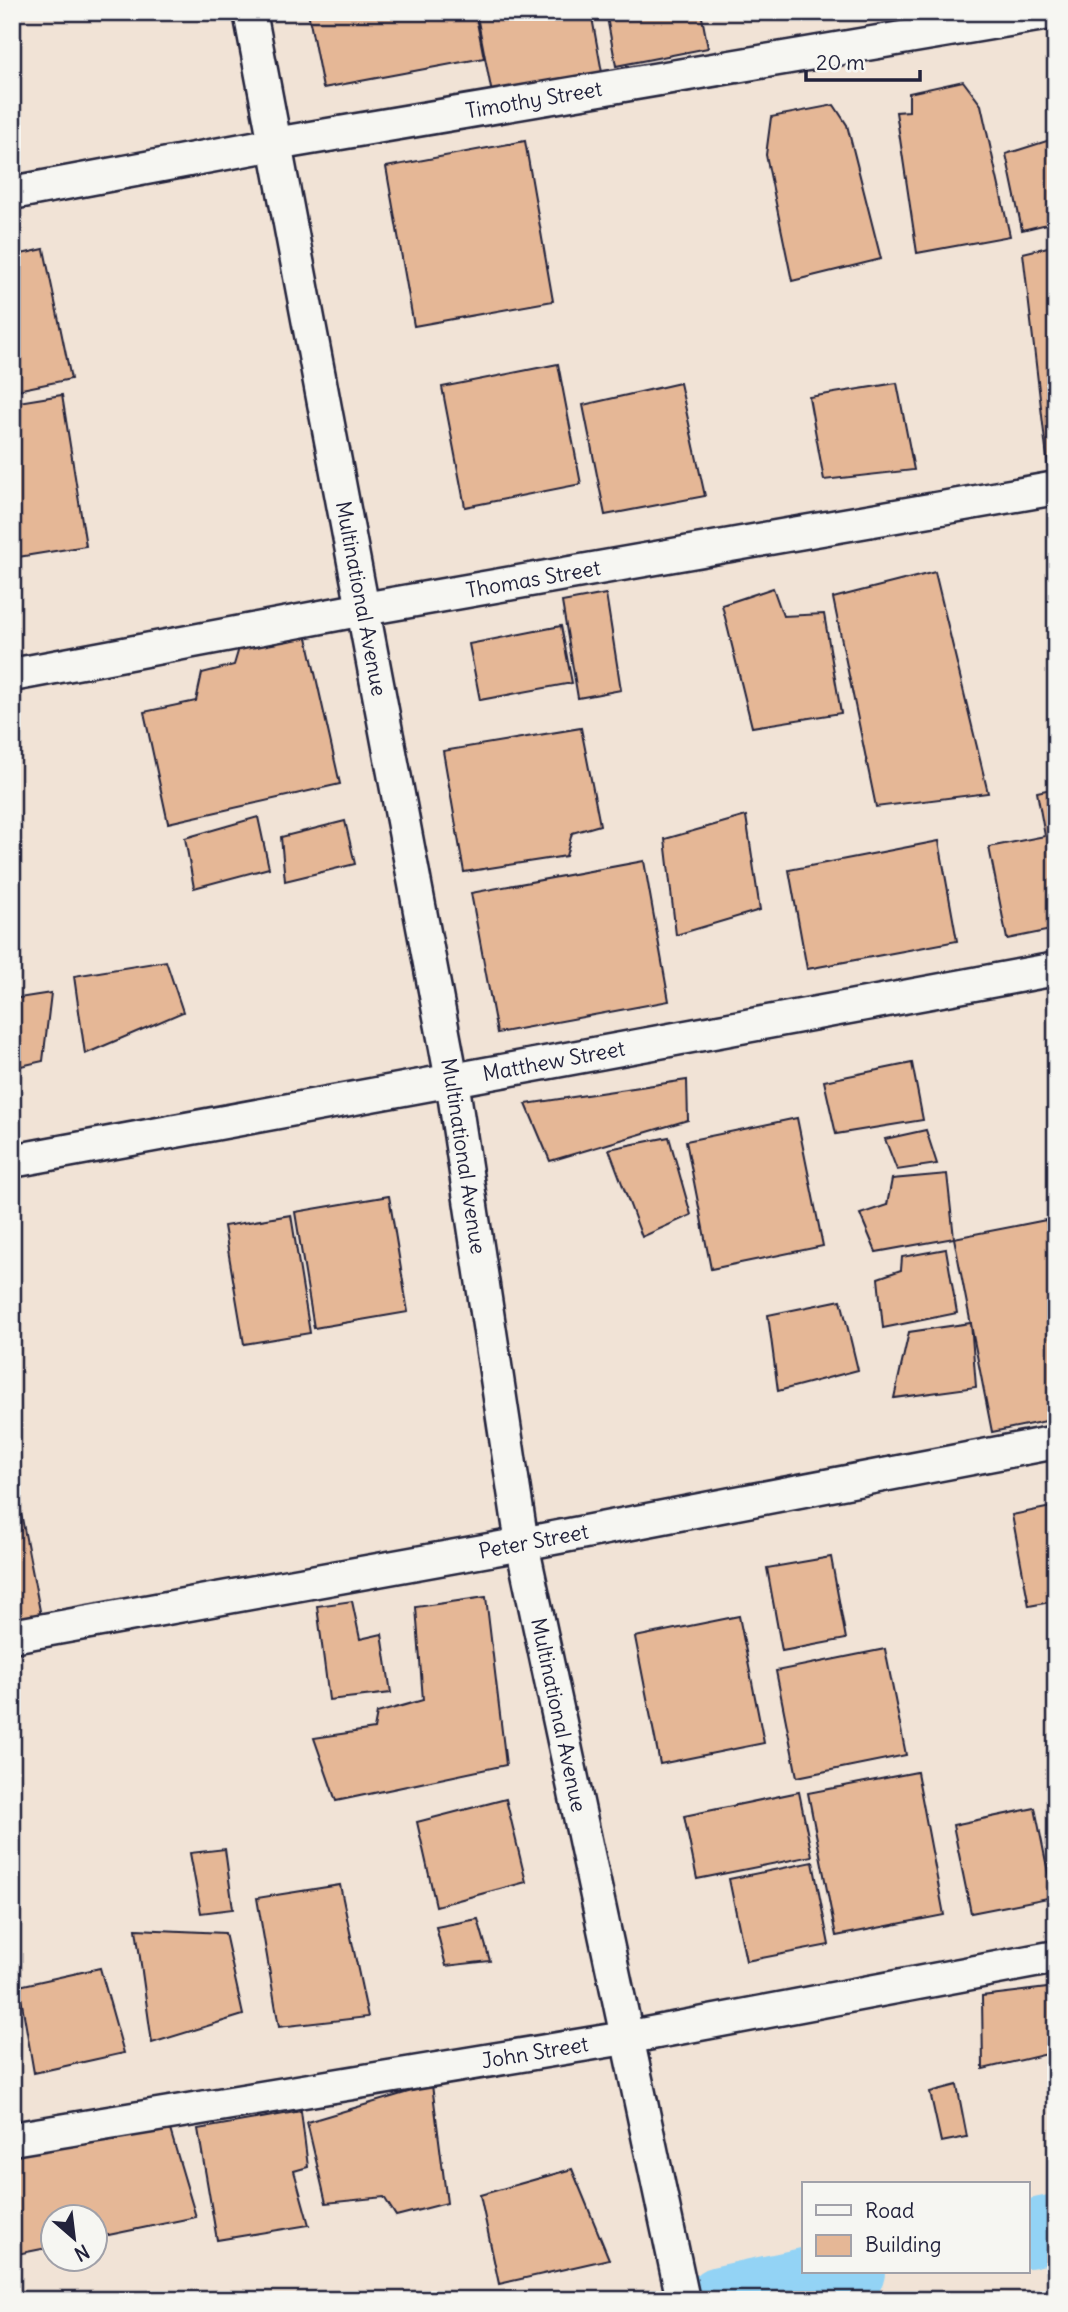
<svg xmlns="http://www.w3.org/2000/svg" width="1068" height="2312" viewBox="0 0 1068 2312" font-family="Delius,sans-serif">
<style>
.lines{fill:none;stroke-linecap:round;stroke-linejoin:round}
.river{stroke:#93d3f5;stroke-width:68}
.building{fill:#e5b796;stroke:#22223b;stroke-width:2}
.street-casing{stroke:#22223b;stroke-width:37}
.street{stroke:#f6f6f2;stroke-width:32}
.labels{text-anchor:middle;stroke-width:6;stroke-linejoin:round;paint-order:stroke}
.street-label{font-size:21px;fill:#22223b;stroke:#f6f6f2}
</style>
<rect width="100%" height="100%" fill="#f1e3d6"/>
<filter id="ink" filterUnits="userSpaceOnUse"><feTurbulence type="fractalNoise" baseFrequency=".0143" numOctaves="2"/><feDisplacementMap in="SourceGraphic" scale="14" xChannelSelector="R" yChannelSelector="G"/><feConvolveMatrix kernelMatrix="1 2 1 2 8 2 1 2 1" color-interpolation-filters="sRGB"/></filter>
<g filter="url(#ink)">
<g class="lines">
<g class="river">
<polyline points="1028,2234 1056,2228"/>
<polyline points="720,2300 851,2272"/>
</g>
</g>
<g class="building">
<polygon points="308,12 475,12 484,58 323,88"/>
<polygon points="496,12 591,12 603,78 493,99 477,16"/>
<polygon points="606,12 701,12 708,48 616,66"/>
<polygon points="963,81 981,105 1010,236 917,253 896,112 909,111 909,93"/>
<polygon points="834,105 847,125 881,259 792,281 766,155 771,117"/>
<polygon points="1056,138 1056,222 1022,230 1006,154"/>
<polygon points="525,141 553,301 414,326 386,167"/>
<polygon points="1056,245 1056,465 1048,467 1023,253"/>
<polygon points="44,249 71,379 12,391 12,256"/>
<polygon points="558,364 581,484 465,507 442,387"/>
<polygon points="680,383 705,496 605,515 583,405"/>
<polygon points="897,383 914,470 824,480 809,397"/>
<polygon points="62,395 86,546 12,558 12,403"/>
<polygon points="935,572 988,793 876,807 833,598"/>
<polygon points="773,588 783,616 824,614 841,713 752,727 722,605"/>
<polygon points="606,594 621,690 578,698 562,602"/>
<polygon points="561,626 572,683 480,700 469,644"/>
<polygon points="306,633 340,784 168,823 144,712 196,701 202,673 234,665 239,648"/>
<polygon points="581,728 600,825 572,833 566,856 464,872 443,751"/>
<polygon points="1056,788 1056,929 1007,939 989,847 1045,836 1037,792"/>
<polygon points="746,816 760,910 676,935 665,839"/>
<polygon points="258,817 269,868 194,888 185,838"/>
<polygon points="345,821 355,864 285,881 281,837"/>
<polygon points="939,841 957,941 807,969 789,870"/>
<polygon points="644,861 669,1001 497,1033 471,893"/>
<polygon points="166,961 183,1012 85,1054 74,976"/>
<polygon points="51,993 43,1061 12,1068 12,999"/>
<polygon points="912,1063 923,1120 836,1134 824,1081"/>
<polygon points="687,1080 688,1120 550,1161 526,1104"/>
<polygon points="797,1118 823,1246 711,1269 686,1141"/>
<polygon points="926,1130 937,1164 897,1170 885,1139"/>
<polygon points="669,1137 691,1215 642,1237 609,1149"/>
<polygon points="947,1174 954,1238 876,1252 860,1214 887,1205 892,1179"/>
<polygon points="389,1196 408,1312 314,1328 295,1212"/>
<polygon points="291,1215 310,1333 244,1344 224,1226"/>
<polygon points="1046,1220 1056,1268 1056,1419 992,1432 954,1238"/>
<polygon points="946,1249 957,1313 883,1328 878,1278 901,1270 902,1257"/>
<polygon points="841,1300 858,1370 778,1391 768,1315"/>
<polygon points="971,1323 976,1387 894,1398 909,1332"/>
<polygon points="1056,1506 1056,1601 1029,1606 1012,1515"/>
<polygon points="21,1513 41,1616 12,1622 12,1515"/>
<polygon points="831,1557 846,1639 782,1651 767,1568"/>
<polygon points="486,1597 506,1765 336,1801 314,1738 374,1729 377,1713 423,1700 416,1607"/>
<polygon points="352,1601 360,1639 382,1634 391,1693 329,1700 317,1606"/>
<polygon points="739,1616 764,1743 660,1764 635,1637"/>
<polygon points="885,1649 906,1755 797,1777 776,1671"/>
<polygon points="917,1772 944,1915 836,1936 808,1793"/>
<polygon points="799,1792 812,1856 697,1879 684,1816"/>
<polygon points="506,1799 526,1882 436,1906 417,1822"/>
<polygon points="1035,1808 1053,1897 971,1913 953,1825"/>
<polygon points="225,1849 233,1909 201,1913 190,1853"/>
<polygon points="813,1862 829,1945 746,1961 729,1879"/>
<polygon points="340,1885 368,2017 279,2027 257,1898"/>
<polygon points="478,1919 490,1961 446,1966 436,1927"/>
<polygon points="136,1929 225,1933 243,2015 152,2043"/>
<polygon points="100,1968 124,2053 34,2073 19,1986"/>
<polygon points="1056,1987 1056,2052 983,2069 982,1996"/>
<polygon points="432,2085 447,2203 396,2216 384,2197 326,2203 307,2122"/>
<polygon points="957,2085 967,2137 941,2142 930,2092"/>
<polygon points="301,2111 308,2167 294,2171 309,2225 217,2240 198,2129"/>
<polygon points="168,2123 196,2217 94,2238 94,2218 52,2218 52,2247 12,2255 12,2148"/>
<polygon points="572,2169 609,2259 499,2284 480,2195"/>
</g>
<g class="lines">
<defs>
<g id="street">
<path id="s1" d="M250,12L452,1080L522,1544L683,2300"/>
<path id="s2" d="M12,193L275,144L1055,12"/>
<path id="s3" d="M12,675L364,609L1056,488"/>
<path id="s4" d="M12,1161L1056,969"/>
<path id="s5" d="M12,1636L522,1544L1056,1442"/>
<path id="s6" d="M12,2139L625,2038L1056,1957"/>
</g>
</defs>
<use href="#street" class="street-casing"/>
<use href="#street" class="street"/>
</g>
</g>
<g class="labels">
<g class="street-label">
<text dy="7" stroke="none"><textPath href="#s2" startOffset="530">Timothy Street</textPath></text>
<text dy="7" stroke="none"><textPath href="#s3" startOffset="530">Thomas Street</textPath></text>
<text dy="7" stroke="none"><textPath href="#s1" startOffset="597">Multinational Avenue</textPath></text>
<text dy="7" stroke="none"><textPath href="#s4" startOffset="551">Matthew Street</textPath></text>
<text dy="7" stroke="none"><textPath href="#s1" startOffset="1164">Multinational Avenue</textPath></text>
<text dy="7" stroke="none"><textPath href="#s5" startOffset="530">Peter Street</textPath></text>
<text dy="7" stroke="none"><textPath href="#s1" startOffset="1731">Multinational Avenue</textPath></text>
<text dy="7" stroke="none"><textPath href="#s6" startOffset="530">John Street</textPath></text>
</g>
</g>
<rect width="1068" height="2312" fill="none" stroke="#f6f6f2" stroke-width="42"/>
<rect x="21" y="21" width="1026" height="2270" fill="none" stroke="#22223b" stroke-width="2.5" filter="url(#ink)"/>
<rect x="802" y="2182" width="228" height="91" fill="#f6f6f2" stroke="#a1a1a9" stroke-width="2"/>
<rect x="816" y="2205" width="35" height="10" fill="#f6f6f2" stroke="#a1a1a9" stroke-width="2"/>
<text x="865" y="2218" font-size="21" fill="#22223b">Road</text>
<rect x="816" y="2235" width="35" height="21" fill="#e5b796" stroke="#a1a1a9" stroke-width="2"/>
<text x="865" y="2252" font-size="21" fill="#22223b">Building</text>
<g transform="translate(74 2238) rotate(152)"><circle r="33" fill="#f6f6f2" stroke="#a1a1a9" stroke-width="2"/>
<path d="M0-5L12 26L0 18L-12 26Z" fill="#22223b"/>
<text y="-10" font-size="19" font-weight="bold" text-anchor="middle" fill="#22223b">N</text>
</g>
<path d="M806 70v10h114v-10" fill="none" stroke="#22223b" stroke-width="3.5"/>
<text x="816" y="70" font-size="21" fill="#22223b" stroke="#f6f6f2" stroke-width="5" paint-order="stroke">20 m</text>
</svg>
